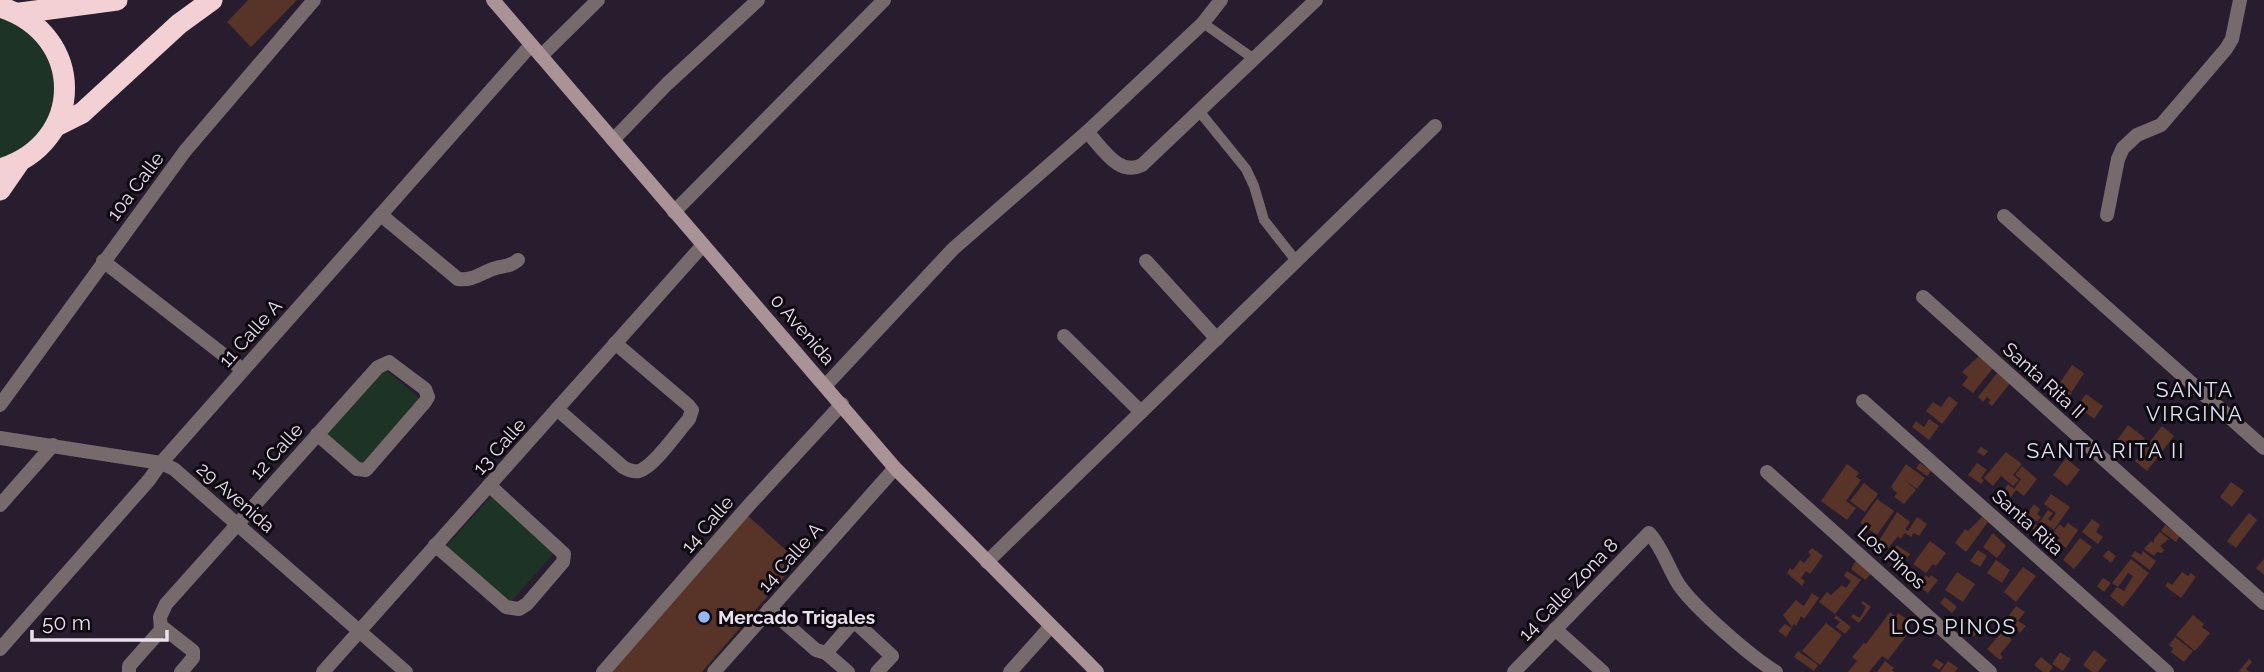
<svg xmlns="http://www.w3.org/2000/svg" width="2264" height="672" viewBox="0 0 2264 672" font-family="Raleway,sans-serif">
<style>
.green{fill:#1d3325}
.building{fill:#583328}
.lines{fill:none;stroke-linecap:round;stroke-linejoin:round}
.lane{stroke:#776a6c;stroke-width:10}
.street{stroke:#776a6c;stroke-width:14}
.secondary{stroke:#a99396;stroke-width:14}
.highway{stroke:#f2d0d4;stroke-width:21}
.poi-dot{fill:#96b6fd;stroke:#0e0911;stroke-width:2.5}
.labels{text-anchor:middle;stroke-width:6;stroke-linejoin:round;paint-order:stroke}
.street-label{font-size:19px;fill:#e9e1ee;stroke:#0e0911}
.poi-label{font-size:19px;font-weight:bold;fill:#e9e1ee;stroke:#0e0911;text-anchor:start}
.neighbourhood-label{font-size:21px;letter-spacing:2px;fill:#dee4f2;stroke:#0e0911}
</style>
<rect width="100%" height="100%" fill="#281c2f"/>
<g class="green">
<polygon points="0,16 26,28 53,65 57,88 53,112 42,133 23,150 0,160"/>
<polygon points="384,368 420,399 362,467 326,435"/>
<polygon points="492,495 556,551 509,604 445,548"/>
</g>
<g class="building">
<polygon points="248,0 297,0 251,47 227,22"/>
<polygon points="1980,355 1994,367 1973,393 1962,385 1968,377 1962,372"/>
<polygon points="2072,365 2084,373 2072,392 2059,384"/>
<polygon points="1998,372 2011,382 1992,406 1988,403 1991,400 1987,397 1983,402 1978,397"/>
<polygon points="2065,388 2072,393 2064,403 2049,392 2052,389 2056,393 2059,389 2063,392"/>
<polygon points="2086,394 2103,406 2094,419 2077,406"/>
<polygon points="1949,396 1958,403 1942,424 1926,411 1933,402 1941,407"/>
<polygon points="1929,419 1939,426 1929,440 1912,427 1916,421 1924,427"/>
<polygon points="2128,425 2145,438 2137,448 2131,443 2125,450 2115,443"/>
<polygon points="2162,426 2174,436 2147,471 2135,461"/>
<polygon points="1981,447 1988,451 1984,456 1977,452"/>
<polygon points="2006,452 2022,464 2013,475 2019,480 2013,486 2001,476 1993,486 1984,478"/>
<polygon points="2066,458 2080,470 2067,486 2053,475"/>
<polygon points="1920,463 1931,471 1927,476 1916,468"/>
<polygon points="1977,463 1987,470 1981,478 1984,480 1981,484 1968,475"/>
<polygon points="1847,464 1859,473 1856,477 1861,480 1846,501 1856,508 1847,520 1821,501"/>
<polygon points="1906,464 1925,478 1917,489 1905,480 1916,490 1904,504 1894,497 1897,493 1891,487"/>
<polygon points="2022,466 2037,479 2024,496 2016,490 2011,497 2003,491 2008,484 2014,489 2021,479 2015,475"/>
<polygon points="2231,482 2244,491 2232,507 2220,497"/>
<polygon points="1864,483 1878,494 1865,512 1850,501"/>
<polygon points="2051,494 2070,507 2054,530 2045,523 2043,526 2039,523 2048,510 2053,513 2048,519 2051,521 2056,513 2044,504"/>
<polygon points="1877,499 1894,511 1877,535 1860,523"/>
<polygon points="2034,504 2040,509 2037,514 2041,517 2037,522 2034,519 2031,524 2023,519"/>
<polygon points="1897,512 1910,522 1905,529 1908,531 1917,517 1927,524 1919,536 1914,533 1911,537 1905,533 1901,539 1898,536 1886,551 1877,544"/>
<polygon points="2249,513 2257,520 2236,548 2227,541"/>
<polygon points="746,514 798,561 702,672 609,672"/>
<polygon points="1982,517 1988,522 1966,552 1955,543 1965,529 1968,531"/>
<polygon points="2092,519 2100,525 2096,532 2103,537 2098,544 2082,532"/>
<polygon points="2034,523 2042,529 2039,533 2031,528"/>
<polygon points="2068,523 2078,530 2066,548 2057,541 2060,538 2053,533 2060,524 2064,528"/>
<polygon points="2165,525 2180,536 2176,542 2161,531"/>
<polygon points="2160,532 2169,539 2160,546 2164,550 2162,553 2157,552 2154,556 2144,549 2151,541 2154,543 2154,539"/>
<polygon points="1993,533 2006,546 1997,558 1983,547"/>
<polygon points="2080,538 2092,547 2074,569 2063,560"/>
<polygon points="1930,541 1946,553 1936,566 1933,564 1926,573 1913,564"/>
<polygon points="1897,545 1910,554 1900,567 1888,558"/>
<polygon points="1812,548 1823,556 1810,574 1806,571 1801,578 1805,581 1802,586 1787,573 1790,568 1793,570 1800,560 1804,563 1811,555 1808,552"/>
<polygon points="1978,550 1987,556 1980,567 1970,561"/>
<polygon points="2108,550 2116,556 2111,563 2103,556"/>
<polygon points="2135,551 2141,555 2143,551 2156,561 2150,570 2131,556"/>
<polygon points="2131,559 2149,573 2123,607 2110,596 2117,587 2124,591 2133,576 2128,573 2118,587 2112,583"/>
<polygon points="2264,559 2264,575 2256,568"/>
<polygon points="1856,560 1872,573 1865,580 1851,569"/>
<polygon points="1996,560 2010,570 2002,583 1987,573"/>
<polygon points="2023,567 2036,576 2016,602 2004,592"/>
<polygon points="1847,571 1861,580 1835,614 1819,602 1827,592 1831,595 1842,585 1846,588 1851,581 1844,576"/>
<polygon points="1957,572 1975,584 1963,602 1945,590"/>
<polygon points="2182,572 2188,576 2191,573 2196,577 2181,598 2165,586 2168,582 2172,585"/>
<polygon points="1926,575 1929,578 1931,575 1938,580 1928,593 1918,586"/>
<polygon points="2103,578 2111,583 2104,592 2097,586"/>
<polygon points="1812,593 1819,598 1804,619 1801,616 1796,626 1794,624 1792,627 1783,615 1796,600 1804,606"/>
<polygon points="1945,597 1957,607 1952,613 1940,603"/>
<polygon points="1863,601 1871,607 1859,623 1851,617 1853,614 1860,618 1866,607 1861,603"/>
<polygon points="2016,606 2025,612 2018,621 2026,626 2020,633 2011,626 2014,621 2008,617"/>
<polygon points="1890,612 1896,617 1898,613 1908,620 1904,626 1910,631 1888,660 1882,656 1869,672 1848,672 1857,661 1852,657 1864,643 1866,644"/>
<polygon points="1836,615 1851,627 1845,634 1836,627 1840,622 1834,618"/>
<polygon points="2193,615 2204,624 2202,627 2210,633 2195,651 2176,635"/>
<polygon points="1978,618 1984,622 1974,637 1968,632"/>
<polygon points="1826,623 1842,635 1820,665 1802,651"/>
<polygon points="1785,624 1792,628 1786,637 1778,631"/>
<polygon points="2003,631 2012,640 2000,654 2003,657 2000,660 1987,649"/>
<polygon points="2175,637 2193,651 2184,662 2171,652 2173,648 2169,645"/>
<polygon points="2094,650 2107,660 2098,672 2092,672 2083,665"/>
<polygon points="1798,651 1818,665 1814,671 1794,657"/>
<polygon points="2060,652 2071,659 2063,671 2052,664"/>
<polygon points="2041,657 2053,667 2049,672 2043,672 2034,665"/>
<polygon points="1936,659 1944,664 1939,670 1932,665"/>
<polygon points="2249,659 2252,662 2246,669 2250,672 2241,672 2239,671"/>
<polygon points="1885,661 1894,668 1892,670 1895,672 1877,672"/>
<polygon points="1948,661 1958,668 1955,672 1940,672"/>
</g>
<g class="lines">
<g class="lane">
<polyline points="1203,23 1254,59"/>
<polyline points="1199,111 1246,169 1254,186 1264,220 1297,262"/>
</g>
<g class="street">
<polyline points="541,56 598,0"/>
<path d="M1087,132C1102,147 1118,177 1142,165L1316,0"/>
<polyline points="613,140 667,84 758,0"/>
<polyline points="674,212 884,0"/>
<path d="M381,215L458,279C474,281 482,272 496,268C505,266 511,266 518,260"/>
<polyline points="2107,215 2118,159 2123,148 2137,135 2161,125 2226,49 2232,39 2240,0"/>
<polyline points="2004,216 2264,448"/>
<polyline points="103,261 243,370"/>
<polyline points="1146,261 1217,339"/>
<polyline points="1923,297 2264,603"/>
<polyline points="1064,336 1141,412"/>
<polyline points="826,385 953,249 1087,132 1203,23 1221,0"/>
<polyline points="1863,401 2167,672"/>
<polyline points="0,405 185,151 314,0"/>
<path d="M557,409L623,467C628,470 633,472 639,471C654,467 678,431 689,419L692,410L688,405L615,343"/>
<polyline points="0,438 161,463 174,469 406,672"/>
<polyline points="1767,472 1990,672"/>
<polyline points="0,505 53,445"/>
<polyline points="435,545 506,607 519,609 527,604 563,562 564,554 489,485"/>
<polyline points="987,562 1435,126"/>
<polyline points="769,609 816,650 826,653 848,672"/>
<polyline points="161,626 193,651 193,658 181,672"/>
<polyline points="1555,629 1603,672"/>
<polyline points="0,649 149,480 161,463 531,45"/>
<polyline points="826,653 854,621 892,656 877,672"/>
<polyline points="129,672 129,666 161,630 160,617 166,604 378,367 389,362 425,389 428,397 425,402 366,470 357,469 317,434"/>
<polyline points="323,672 703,245"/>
<polyline points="603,672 750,504 842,404"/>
<polyline points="714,672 895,468"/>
<polyline points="1010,672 1051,626"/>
<path d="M1514,672L1649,533C1663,548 1668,568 1679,585C1695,608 1751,657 1776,672"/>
</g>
<polyline class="secondary" points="493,0 895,468 1097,672"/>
<g class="highway">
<path d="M0,7C86,34 86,143 0,169"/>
<polyline points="20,13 117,0"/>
<polyline points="56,126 82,113 179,24 212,0"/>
<polyline points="0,190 18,164"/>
</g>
</g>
<circle class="poi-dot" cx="704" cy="617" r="7"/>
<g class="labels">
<g class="street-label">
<text transform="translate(135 186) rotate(-53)" y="7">10a Calle</text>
<text transform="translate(803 329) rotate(49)" y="7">0 Avenida</text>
<text transform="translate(250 333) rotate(-48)" y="7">11 Calle A</text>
<text transform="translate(2044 380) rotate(42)" y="7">Santa Rita II</text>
<text transform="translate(499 446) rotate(-48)" y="7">13 Calle</text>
<text transform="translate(276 451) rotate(-48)" y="7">12 Calle</text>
<text transform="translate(236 497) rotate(41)" y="7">29 Avenida</text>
<text transform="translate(2028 522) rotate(42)" y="7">Santa Rita</text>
<text transform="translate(707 524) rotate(-49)" y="7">14 Calle</text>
<text transform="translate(790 557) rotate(-48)" y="7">14 Calle A</text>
<text transform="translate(1892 557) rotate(42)" y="7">Los Pinos</text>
<text transform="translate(1568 589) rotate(-46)" y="7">14 Calle Zona 8</text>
</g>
<g class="poi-label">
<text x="718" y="624">Mercado Trigales</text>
</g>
<g class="neighbourhood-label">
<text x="2195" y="397">SANTA<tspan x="2195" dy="24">VIRGINA</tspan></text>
<text x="2106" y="458">SANTA RITA II</text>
<text x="1954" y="634">LOS PINOS</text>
</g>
</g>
<path d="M32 630v10h135v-10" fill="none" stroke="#e9e1ee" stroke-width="3.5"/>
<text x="42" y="630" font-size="21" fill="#e9e1ee" stroke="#0e0911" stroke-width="5" paint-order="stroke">50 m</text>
</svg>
